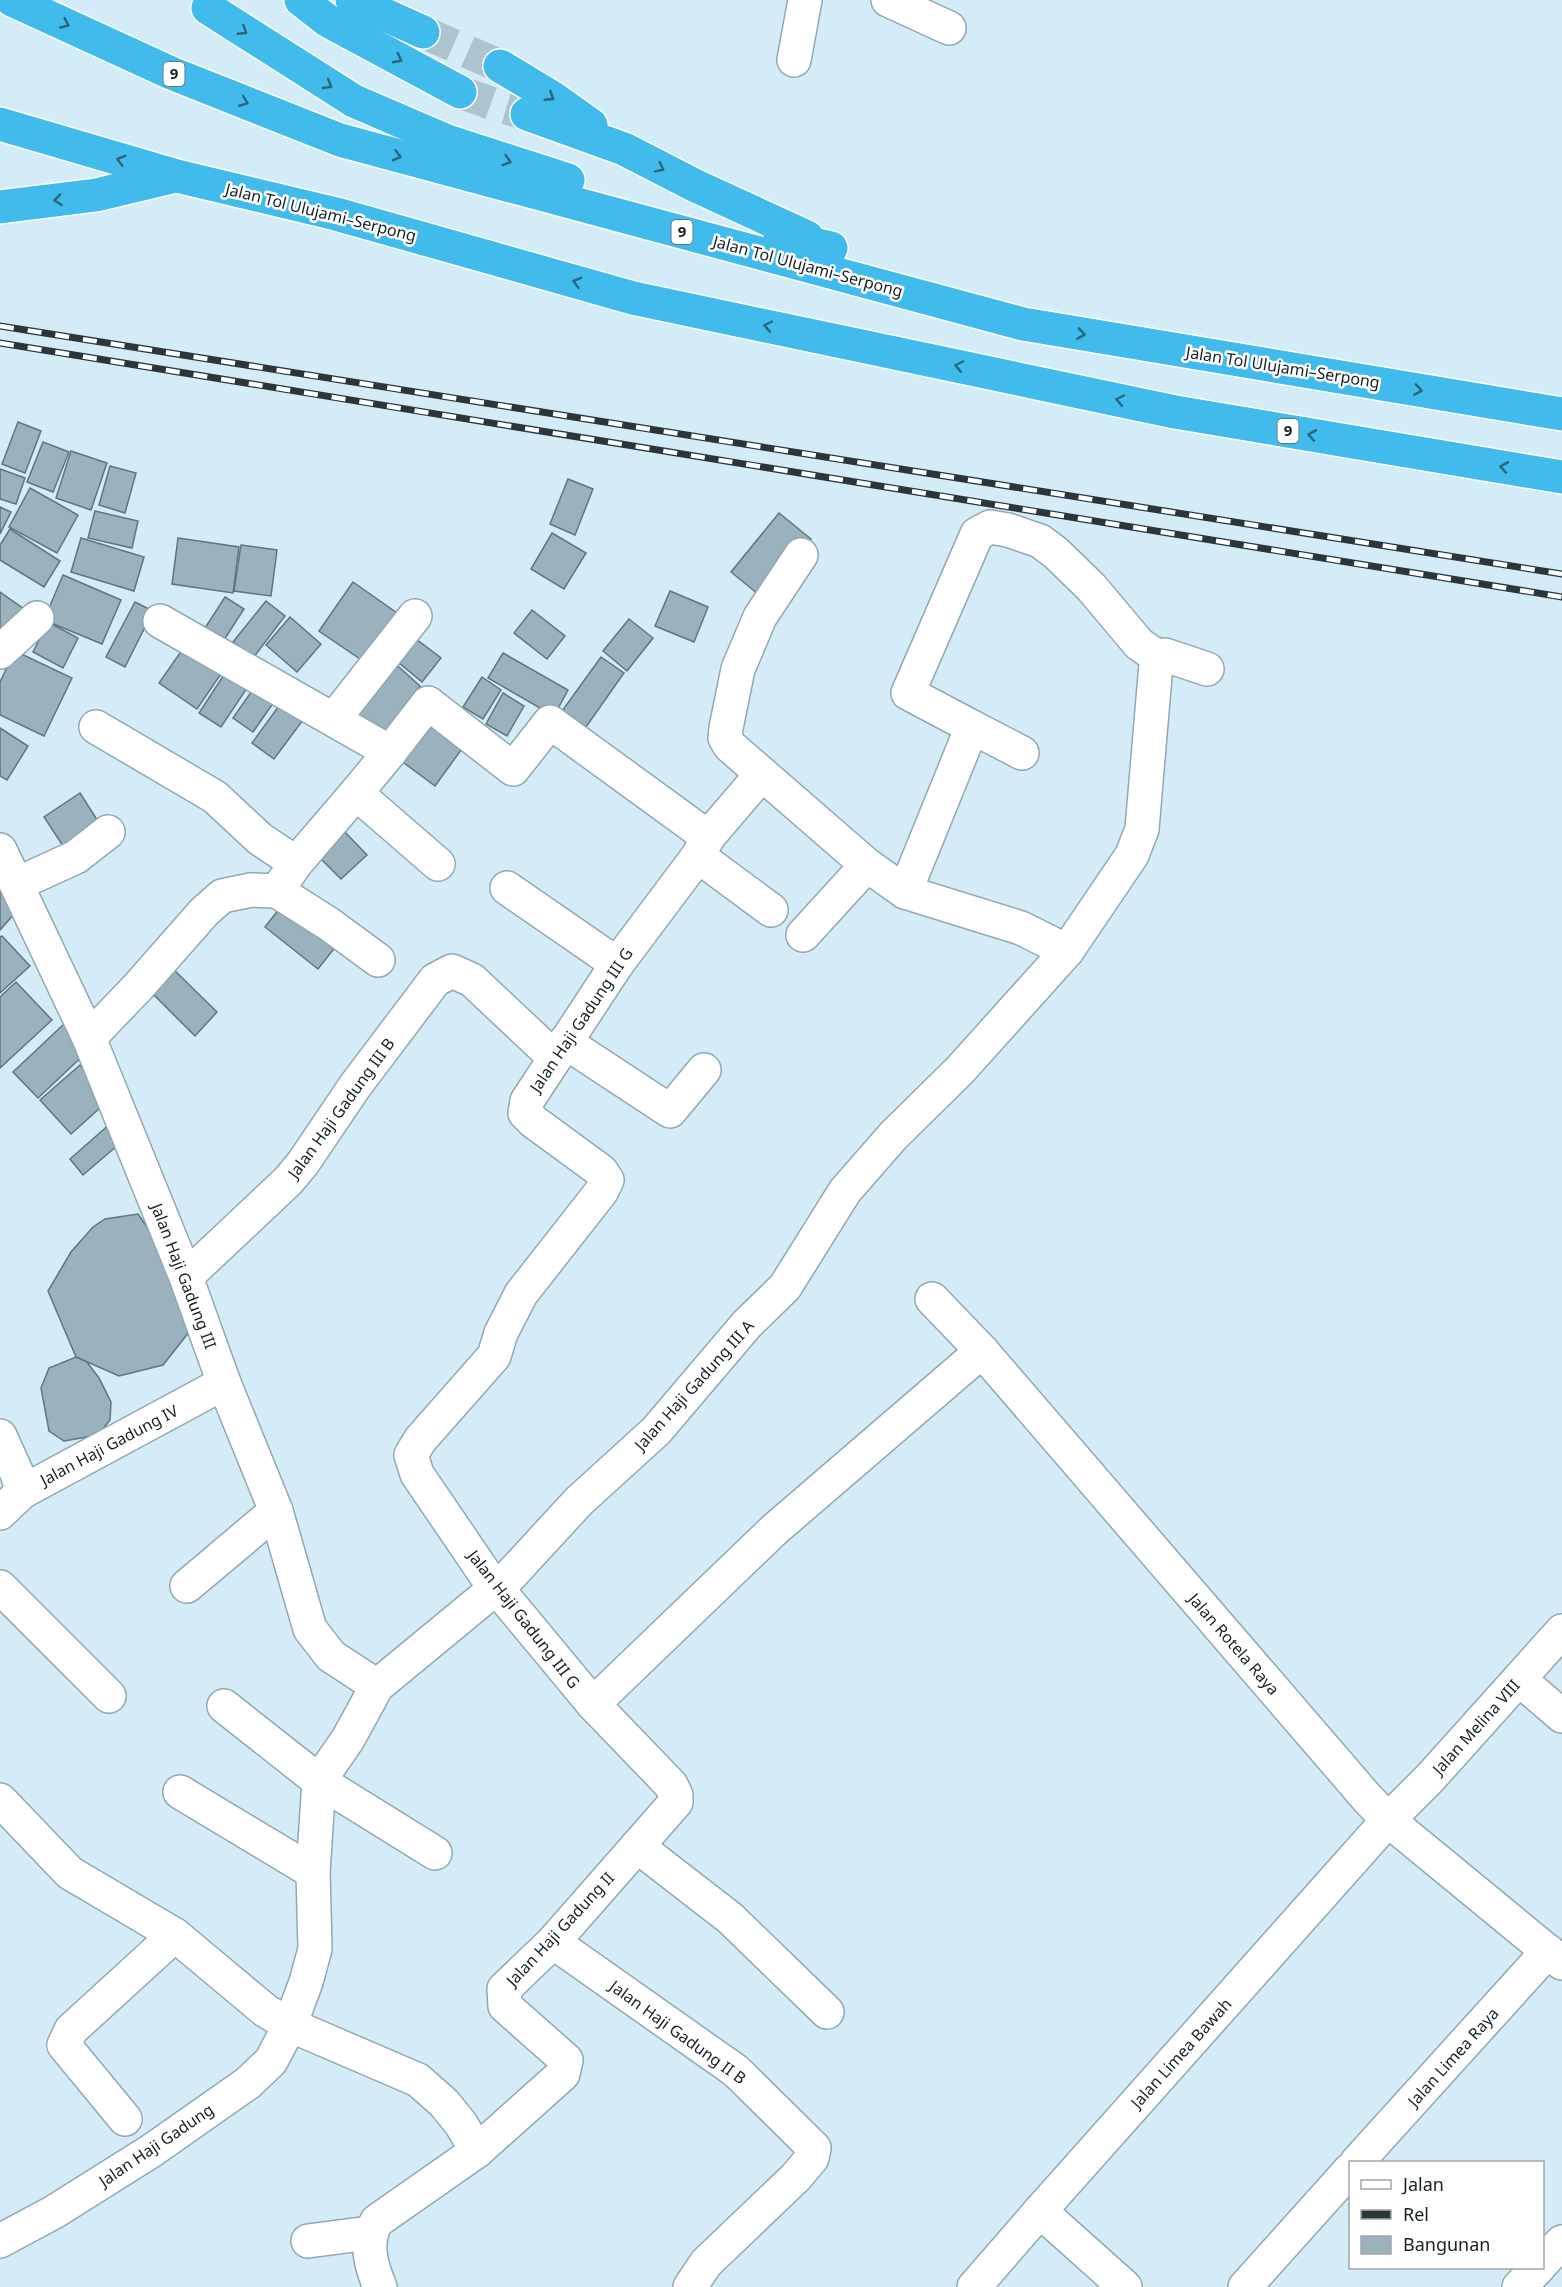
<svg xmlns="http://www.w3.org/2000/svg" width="1562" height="2287" viewBox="0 0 1562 2287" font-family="'Noto Sans',sans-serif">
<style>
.building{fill:#9ab2be;stroke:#5f7580;stroke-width:1.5}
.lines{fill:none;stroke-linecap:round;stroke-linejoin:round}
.highway-tunnel{stroke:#adc3ce;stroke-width:33;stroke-dasharray:33 16;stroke-linecap:butt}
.minor-casing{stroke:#91a8b4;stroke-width:36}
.highway-casing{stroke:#fff;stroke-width:36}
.minor{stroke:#fff;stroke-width:33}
.highway{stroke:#41bbeb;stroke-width:33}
.rail-casing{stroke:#2b363b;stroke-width:7}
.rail{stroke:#fff;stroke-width:4.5;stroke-dasharray:14;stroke-linecap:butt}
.oneway{stroke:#2a667e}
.labels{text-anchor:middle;stroke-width:5;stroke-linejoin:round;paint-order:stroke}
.shield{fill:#fff;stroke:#5d6366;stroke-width:1.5}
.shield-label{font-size:15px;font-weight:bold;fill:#172024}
.street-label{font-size:16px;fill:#172024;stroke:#fff}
</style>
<rect width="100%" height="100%" fill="#d3ecf8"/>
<g class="building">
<polygon points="18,422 41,431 25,473 2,464"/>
<polygon points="43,442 69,452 53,492 27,482"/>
<polygon points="71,451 107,463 91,510 56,498"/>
<polygon points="110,466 136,473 125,513 99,505"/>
<polygon points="0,469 25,478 16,504 0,499"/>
<polygon points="568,479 593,489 575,535 550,524"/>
<polygon points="30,488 78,515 57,553 9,527"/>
<polygon points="0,507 11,512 0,534"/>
<polygon points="95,511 138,521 132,548 88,538"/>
<polygon points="779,513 811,539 763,598 731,572"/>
<polygon points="10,529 60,561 44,587 0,560 0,545"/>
<polygon points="552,533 586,553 564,589 531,569"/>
<polygon points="81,538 144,557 134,591 71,572"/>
<polygon points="178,538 239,547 233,593 172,584"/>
<polygon points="241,545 277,550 271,596 234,591"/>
<polygon points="63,575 121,600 102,644 44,620"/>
<polygon points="353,582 397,613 363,661 319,631"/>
<polygon points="670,591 708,607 694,642 655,626"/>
<polygon points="0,592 24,609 0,645"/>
<polygon points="225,597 244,609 224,640 205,628"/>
<polygon points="266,601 285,616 253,658 233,642"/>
<polygon points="135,602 153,611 125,667 106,657"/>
<polygon points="532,610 565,636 547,659 514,633"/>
<polygon points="290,617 321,644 297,672 266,645"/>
<polygon points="629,619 653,638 627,671 603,651"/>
<polygon points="48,622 78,638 63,668 33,652"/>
<polygon points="408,633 441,658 422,682 392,657"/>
<polygon points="187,643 225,668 197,709 159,683"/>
<polygon points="15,651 72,678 44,736 0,715 0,682"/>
<polygon points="503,653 568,690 554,716 488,678"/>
<polygon points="601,657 624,673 586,727 562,711"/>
<polygon points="389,658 420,686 381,737 348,711"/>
<polygon points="229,667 251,682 221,727 199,713"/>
<polygon points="482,677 501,690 483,719 463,707"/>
<polygon points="256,685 276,699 253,732 233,718"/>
<polygon points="503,693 524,706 507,736 486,724"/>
<polygon points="284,699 306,716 274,759 252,743"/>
<polygon points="431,711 469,739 435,786 400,760"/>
<polygon points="0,728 28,746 7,780 0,776"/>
<polygon points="80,793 101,826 65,849 44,817"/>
<polygon points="340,827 367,855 341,879 314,852"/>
<polygon points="0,887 21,906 0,930"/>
<polygon points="287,899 340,941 318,969 265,927"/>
<polygon points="2,936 30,966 0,993 0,937"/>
<polygon points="170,966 217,1012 195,1036 148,989"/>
<polygon points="16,982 52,1020 0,1068 0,997"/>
<polygon points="64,1024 89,1050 38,1098 13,1072"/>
<polygon points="80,1065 110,1099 71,1134 40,1100"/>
<polygon points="111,1123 125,1139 83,1175 70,1159"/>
<polygon points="138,1214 190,1290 193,1327 163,1365 119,1376 76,1357 48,1291 71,1252 93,1227 105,1219"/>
<polygon points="76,1357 87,1362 99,1378 111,1402 110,1420 98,1435 64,1441 49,1431 41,1388 49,1368"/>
</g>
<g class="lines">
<g class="highway-tunnel">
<polyline points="423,32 500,66"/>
<polyline points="460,92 496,105 527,114"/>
</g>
<defs>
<g id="minor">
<polyline points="888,0 949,28"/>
<polyline points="794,60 805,0"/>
<polyline points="801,555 760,617 738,669 726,728 725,738 730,746 867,865 905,892 1021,928 1067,951"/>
<polyline points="160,621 390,752 428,703 513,769 550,722 708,837"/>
<polyline points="0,652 37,618"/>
<polyline points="334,719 415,616"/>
<polyline points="96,727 215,797 260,839 296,863"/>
<polyline points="972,727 1022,753"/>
<polyline points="356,793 390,752"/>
<polyline points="0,850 89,1038 186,1277 224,1383 276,1511 310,1629 331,1656 377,1686"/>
<polyline points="698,856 771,910"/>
<polyline points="17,884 76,857 108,832"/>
<polyline points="507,888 617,964"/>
<polyline points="277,891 329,924 378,960"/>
<polyline points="905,892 972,727 908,693 977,534 990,527 1008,530 1040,541 1056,553 1091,587 1139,644 1159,658"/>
<polyline points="803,935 867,865"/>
<polyline points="89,1038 138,987 204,912 222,896 251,890 277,891 296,863 356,793 438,864"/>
<polyline points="565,1042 670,1111 704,1070"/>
<polyline points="186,1277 288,1181 303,1163 355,1086 435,980 452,971 472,980 555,1058"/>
<polyline points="932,1299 982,1351 1367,1798 1388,1820 1562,1963"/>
<polyline points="0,1436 18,1476 22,1492"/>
<polyline points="0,1513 22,1492 224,1383"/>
<polyline points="187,1586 276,1511"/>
<polyline points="0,1587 109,1696"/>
<polyline points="1519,1679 1562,1716"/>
<polyline points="593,1704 774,1530 982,1351"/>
<polyline points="224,1706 319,1781 435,1853"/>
<polyline points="180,1792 313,1872"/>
<polyline points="0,1800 70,1873 175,1935 266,2011 290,2025 418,2080 444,2103 461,2124 477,2151"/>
<polyline points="637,1846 730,1918 827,2012"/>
<polyline points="553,1942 736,2071 814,2148 812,2158 796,2177 706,2263 690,2287"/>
<polyline points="125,2119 64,2045 71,2030 175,1935"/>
<polyline points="1357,2162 1548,1951"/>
<polyline points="1040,2211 1125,2287"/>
<polyline points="0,2241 54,2212 151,2151 248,2083 271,2061 290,2025 306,1982 315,1949 313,1872 319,1781 348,1739 377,1686 508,1578 579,1501 656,1431 747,1324 785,1287 845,1191 893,1136 960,1070 1067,951 1132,855 1142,829 1156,664 1159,658 1165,655 1207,669"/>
<polyline points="308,2241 369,2233"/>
<polyline points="1542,2263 1562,2242"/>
<path d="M380,2287C371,2266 364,2242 377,2221L477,2151L563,2074L566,2060L505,2006L504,1989L553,1942L676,1802V1795L671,1785L593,1704L485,1574L417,1474L411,1455L420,1440L494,1356L501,1333L521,1294L601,1192L607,1180L601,1171L534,1122L525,1113L527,1101L617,964L698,856L708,837L762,774"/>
<polyline points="974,2287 1040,2211 1388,1820 1430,1778 1562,1631"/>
<polyline points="1245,2287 1350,2170"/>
<polyline points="1519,2287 1538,2268"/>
</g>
<g id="highway">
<polyline points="12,0 171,73 340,140 1023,324 1562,414"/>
<polyline points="301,0 328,21 460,92"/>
<polyline points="352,0 423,32"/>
<polyline points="208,8 354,101 447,141 568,180"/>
<polyline points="500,66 553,98 591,125"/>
<polyline points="527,114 624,149 696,186 807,237"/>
<polyline points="0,124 177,176 336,214 633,298 1175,412 1562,477"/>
<polyline points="0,207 96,195 176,176"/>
<polyline points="780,236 831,248"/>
</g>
</defs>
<use href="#minor" class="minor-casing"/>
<use href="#highway" class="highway-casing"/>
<use href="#minor" class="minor"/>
<use href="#highway" class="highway"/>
<defs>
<g id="rail">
<polyline points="0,326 1562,574"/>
<polyline points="0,343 1562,597"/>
</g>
</defs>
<use href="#rail" class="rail-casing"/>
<use href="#rail" class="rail"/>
</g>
<defs><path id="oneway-chevron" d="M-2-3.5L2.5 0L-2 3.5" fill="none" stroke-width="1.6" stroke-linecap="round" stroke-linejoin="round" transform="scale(1.5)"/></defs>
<g class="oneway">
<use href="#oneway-chevron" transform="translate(65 24) rotate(25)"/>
<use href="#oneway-chevron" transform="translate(243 31) rotate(33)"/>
<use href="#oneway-chevron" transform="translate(398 59) rotate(28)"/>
<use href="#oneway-chevron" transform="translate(328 85) rotate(31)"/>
<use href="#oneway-chevron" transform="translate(550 97) rotate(33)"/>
<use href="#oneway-chevron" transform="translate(244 102) rotate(22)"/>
<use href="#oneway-chevron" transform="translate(397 156) rotate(15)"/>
<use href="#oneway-chevron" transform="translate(121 160) rotate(-164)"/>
<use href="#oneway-chevron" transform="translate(507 161) rotate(17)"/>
<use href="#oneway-chevron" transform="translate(660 168) rotate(27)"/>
<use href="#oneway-chevron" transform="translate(58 200) rotate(173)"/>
<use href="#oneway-chevron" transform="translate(577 282) rotate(-164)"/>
<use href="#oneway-chevron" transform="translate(768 326) rotate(-168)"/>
<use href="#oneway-chevron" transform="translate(1081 334) rotate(9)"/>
<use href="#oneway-chevron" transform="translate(959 366) rotate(-168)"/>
<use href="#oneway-chevron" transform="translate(1418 390) rotate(9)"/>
<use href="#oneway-chevron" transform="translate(1120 400) rotate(-168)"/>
<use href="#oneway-chevron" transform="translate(1312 435) rotate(-170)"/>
<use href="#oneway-chevron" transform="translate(1504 467) rotate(-170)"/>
</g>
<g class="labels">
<g class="shield">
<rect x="163.5" y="62" width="21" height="24" rx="4.5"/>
<rect x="671.5" y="220" width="21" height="24" rx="4.5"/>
<rect x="1277.5" y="419" width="21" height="24" rx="4.5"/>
</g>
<g class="shield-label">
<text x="174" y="79">9</text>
<text x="682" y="237">9</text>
<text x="1288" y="436">9</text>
</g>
<g class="street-label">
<text transform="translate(321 212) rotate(14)" y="6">Jalan Tol Ulujami–Serpong</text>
<text transform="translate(808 266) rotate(15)" y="6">Jalan Tol Ulujami–Serpong</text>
<text transform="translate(1283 367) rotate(9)" y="6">Jalan Tol Ulujami–Serpong</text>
<text transform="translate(581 1020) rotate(-56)" y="6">Jalan Haji Gadung III G</text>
<text transform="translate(341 1108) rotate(-54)" y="6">Jalan Haji Gadung III B</text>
<text transform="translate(184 1276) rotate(69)" y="6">Jalan Haji Gadung III</text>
<text transform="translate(694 1385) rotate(-48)" y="6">Jalan Haji Gadung III A</text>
<text transform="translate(109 1445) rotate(-28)" y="6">Jalan Haji Gadung IV</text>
<text transform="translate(524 1619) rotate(52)" y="6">Jalan Haji Gadung III G</text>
<text transform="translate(1234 1644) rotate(49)" y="6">Jalan Rotela Raya</text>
<text transform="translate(1476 1727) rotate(-48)" y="6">Jalan Melina VIII</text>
<text transform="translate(560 1929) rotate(-47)" y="6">Jalan Haji Gadung II</text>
<text transform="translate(678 2032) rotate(36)" y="6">Jalan Haji Gadung II B</text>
<text transform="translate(1181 2053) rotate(-48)" y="6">Jalan Limea Bawah</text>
<text transform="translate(1453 2057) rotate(-48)" y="6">Jalan Limea Raya</text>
<text transform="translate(156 2145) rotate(-34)" y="6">Jalan Haji Gadung</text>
</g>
</g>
<rect x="1349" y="2161" width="195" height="108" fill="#ffffff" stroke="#a2a6a7" stroke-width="1.5"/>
<rect x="1361" y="2180" width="30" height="9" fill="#ffffff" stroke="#a2a6a7" stroke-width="1.5"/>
<text x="1403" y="2191" font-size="18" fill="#172024">Jalan</text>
<rect x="1361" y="2210" width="30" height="9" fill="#2b363b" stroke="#a2a6a7" stroke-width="1.5"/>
<text x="1403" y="2221" font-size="18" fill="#172024">Rel</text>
<rect x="1361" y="2236" width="30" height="18" fill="#9ab2be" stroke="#a2a6a7" stroke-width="1.5"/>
<text x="1403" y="2251" font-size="18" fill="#172024">Bangunan</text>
</svg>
